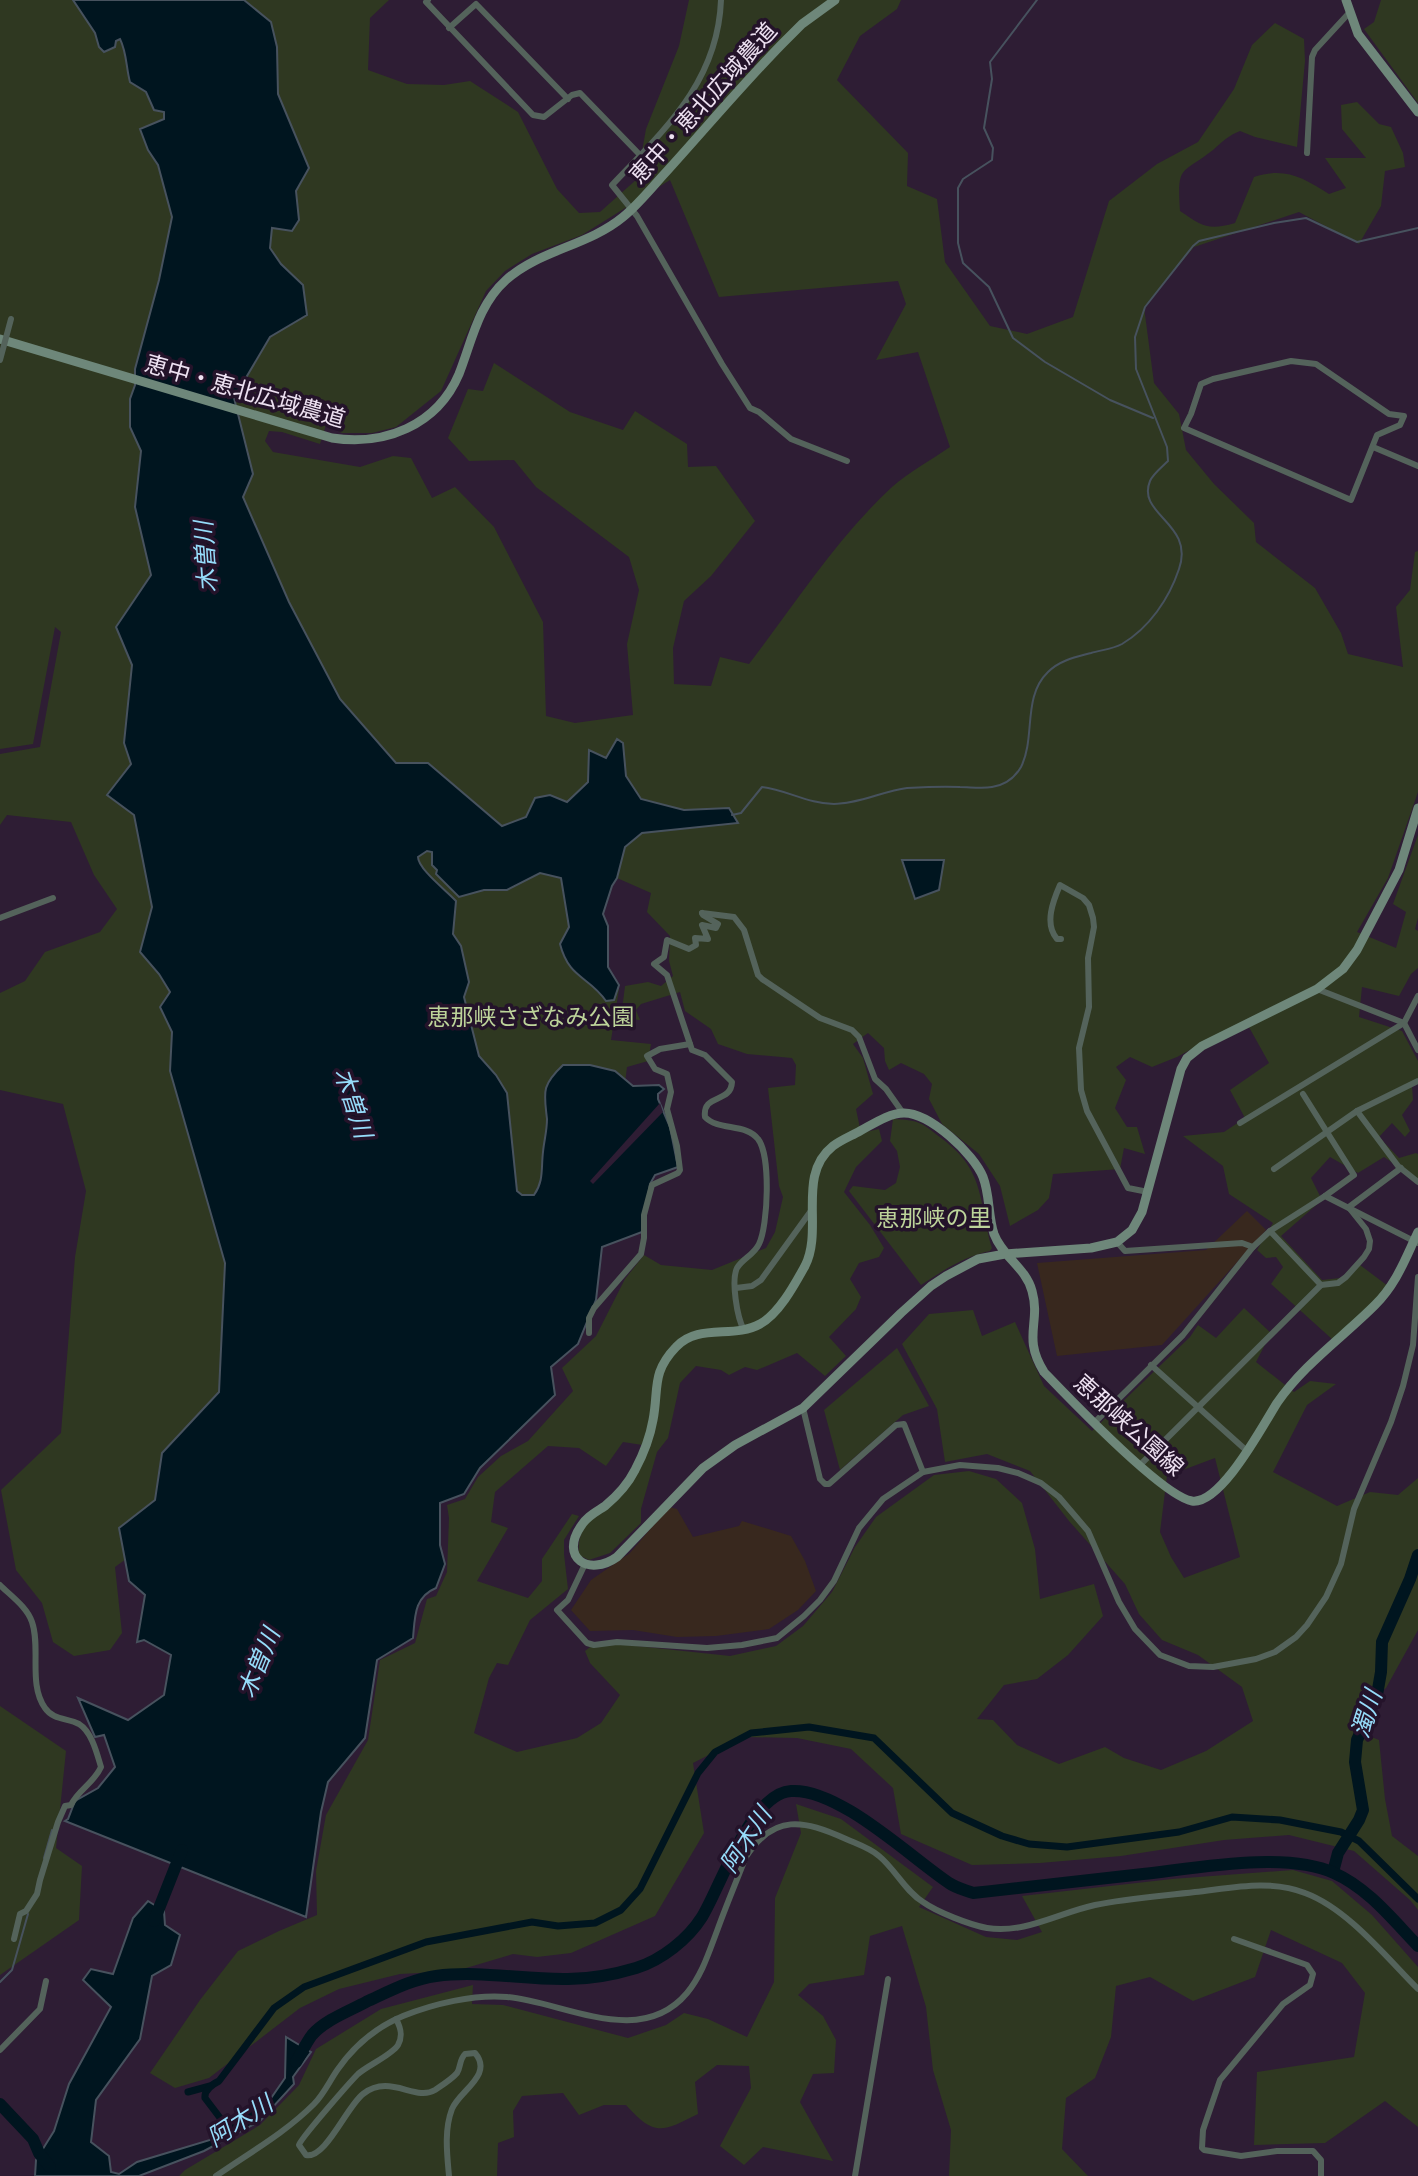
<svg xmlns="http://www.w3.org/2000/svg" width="1418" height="2176" viewBox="0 0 1418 2176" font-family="'Exo 2','Noto Sans JP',sans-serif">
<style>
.industrial{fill:#38281e}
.green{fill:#2f3821;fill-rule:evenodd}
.water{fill:#00151f;stroke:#47525e;stroke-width:2}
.pier{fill:#2e1d34}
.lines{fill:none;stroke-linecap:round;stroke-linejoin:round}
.stream{stroke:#47525e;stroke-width:2}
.canal{stroke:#00151f;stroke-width:7}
.river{stroke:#00151f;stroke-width:12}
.street{stroke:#54635b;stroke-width:6}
.secondary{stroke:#6e877a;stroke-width:9}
.street-bridge{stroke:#54635b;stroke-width:6}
.labels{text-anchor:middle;stroke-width:7;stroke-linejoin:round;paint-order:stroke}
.street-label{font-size:23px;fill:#ede1f1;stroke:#24132a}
.park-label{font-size:23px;fill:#bdd49a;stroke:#24132a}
.water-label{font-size:24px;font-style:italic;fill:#96dcfa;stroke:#24132a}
</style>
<rect width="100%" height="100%" fill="#2e1d34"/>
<g class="industrial">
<polygon points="1247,1211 1266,1230 1162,1345 1057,1356 1037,1263 1206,1250"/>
<polygon points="669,1507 677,1509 693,1537 739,1526 742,1521 791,1536 805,1561 816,1591 798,1610 769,1629 716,1636 677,1637 633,1630 590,1631 571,1610 591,1580 630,1553"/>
</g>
<g class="green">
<path d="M0,0H73L95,33L99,47L119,39C126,53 126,67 130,82L146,92L154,110L164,112V119L148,150L158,165L172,217L159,280L135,369V385L130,399V427L141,451L135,507L151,575L116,627L132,665L124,742L131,764L107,795L134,815L152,907L140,951L159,974L170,992L160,1007L172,1032L170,1071L225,1263L219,1392L162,1453L155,1500L119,1528L126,1559L115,1567L122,1633L110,1650L74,1656L53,1642L42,1603L16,1570L1,1490L61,1433L75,1257L86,1191L63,1104L0,1090V993L25,981L45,952L100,932L117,909L94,875L71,822L7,815L0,825V754L40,747L61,632L55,627L33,744L0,749Z"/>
<path d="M244,0H389L370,18L368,70L407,84L444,85L470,81L518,112L557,189L579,213L600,212L637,179L646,129L679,46L689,0H901L897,9L860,36L837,80L908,153L907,186L937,199L945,262L990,326L1027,334L1073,317L1109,201L1157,164L1198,142L1234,89L1252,45L1275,23L1304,39L1305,61L1297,147L1255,137L1240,131C1229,135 1222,142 1213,150C1181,175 1177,164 1180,211C1202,226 1208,231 1235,223L1254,177C1285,167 1302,177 1329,194L1346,188L1325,158H1366L1342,129L1341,105L1357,102L1379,124L1391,127L1403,153L1405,167L1385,171L1381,206L1359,244L1299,212L1194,247L1144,307L1154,383L1179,414L1186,450L1214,484L1254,523L1256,542L1315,588L1341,633L1348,654L1403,667L1396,607L1410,590L1415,552L1418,551V792L1388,878L1357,932L1396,948L1406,912L1393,904L1418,835V918L1415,929L1418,931V968L1411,974L1399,996L1362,987L1359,1017L1402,1031L1418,1061V1080L1412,1086L1413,1100L1402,1115L1410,1131L1405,1137L1392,1123L1379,1137L1399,1158L1416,1153L1418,1154V1180L1384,1157L1358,1173L1330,1157L1311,1178L1322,1200L1281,1236L1322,1280L1340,1278L1360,1265L1392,1289L1333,1340L1271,1284L1283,1267L1276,1257L1266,1258L1257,1250L1273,1223L1229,1194L1223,1166L1183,1136L1224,1132L1245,1118L1230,1090L1269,1063L1245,1020L1177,1057L1152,1067L1130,1057L1116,1067L1126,1080L1115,1108L1127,1127H1137L1145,1154L1124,1148L1120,1169L1053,1174L1049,1198L1038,1210L1010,1226L1000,1186L979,1154L942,1124L929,1099L932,1084L924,1074L901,1063L889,1070L885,1061L884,1048L868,1033L853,1044L863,1058L873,1094L856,1109L861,1133L879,1129L882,1141L856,1167L844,1192L870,1225L884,1248L879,1257L859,1263L850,1279L861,1297L856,1309L829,1337L846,1356L825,1376L797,1353L757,1370L745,1367L729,1375L721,1370L696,1366L680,1383L668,1438L657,1452L641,1509V1523L610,1553L589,1560L579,1555C575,1518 606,1514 625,1491C635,1479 641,1460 649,1446L623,1442L606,1466L579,1448L548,1446L495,1492L491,1522L508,1528L477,1581L528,1598L542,1581V1559L572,1514L579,1516L564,1540V1554L568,1589L530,1620L508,1665L497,1663L489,1678L474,1733L517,1752L577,1738L601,1723L620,1695L590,1663L585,1651L590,1647L618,1644L730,1656L776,1646L803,1626L832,1592L855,1547L876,1517L934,1475L969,1471L996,1479L1022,1503L1035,1549L1040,1599L1094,1584L1103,1616L1068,1655L1037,1679L1004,1685L977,1719L993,1720L1017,1745L1059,1764L1105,1747L1124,1758L1161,1770L1206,1751L1253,1721L1242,1687L1198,1655L1162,1640L1139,1614L1125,1584L1069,1521L1030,1471L987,1454L945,1462L937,1409L902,1344L929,1314L973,1310L982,1336L1015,1322L1044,1386L1092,1431L1190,1337L1198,1325L1216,1338L1244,1308L1271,1333L1256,1362L1294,1392L1310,1381L1336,1384L1307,1405L1273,1472L1337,1506L1370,1492L1398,1495L1418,1478V1630L1386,1688L1370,1700L1367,1735L1379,1740L1385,1799L1392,1836L1418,1856V1910L1410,1900L1354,1851L1289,1835L1224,1840L1121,1856L1040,1863L972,1865L901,1834L893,1788L851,1749L797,1738L744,1737L693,1763L704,1833L655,1916L571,1953L537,1957L513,1954L456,1971L400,1974L339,1989L300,2008L209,2078L175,2088L150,2073L200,2000L238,1951L279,1931L317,1915L316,1871L326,1815L368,1740L380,1660L415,1643L427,1599L436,1596L447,1572L449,1518L447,1505L465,1499L478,1477L501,1456L528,1441L573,1391L562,1368L596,1336L625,1279L644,1255L661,1265L712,1270L766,1248L775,1232L783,1197L779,1186L768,1088L795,1085L796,1065L792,1058L747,1054L718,1044L711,1029L685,1011L680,992L641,1004L636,1010L640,1020L630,1019L622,1010L625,986L648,982L661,986L673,976L669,961L670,936L647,912L651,893L617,878L625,847L642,833L737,823L729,808L684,810L641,799L626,776L623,743L606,758L589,750L588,782L567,802L550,795L526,817L502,826L428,763H396L340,699L289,602L243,497L253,474L234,398L270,337L307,315L303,285L281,264L270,248L272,228L299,220L296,191L309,168L278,94L277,47L271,22ZM670,180L719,297L898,281L906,304L876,360L918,352L950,447C931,460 909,472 892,487C836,539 795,604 749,664L720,657L711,686L674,684L673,648L684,601L711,576L755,521L716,466L688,467L687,444L635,411L623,430L570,412L494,363L483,391L468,389L448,438L469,461L514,460L536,487L629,557L639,590L627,644L633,715L575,723L546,716L543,622L494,527L455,487L432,498L411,458L393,456L360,467L273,452L265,441L269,431L282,432L320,444L326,425L342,433H372L396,427L441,391L486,291L505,271L532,254L582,235ZM1215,1458L1240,1557L1184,1578L1171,1557L1160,1532L1167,1476Z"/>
<polygon points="1381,0 1418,0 1418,103 1364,29 1374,22"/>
<polygon points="433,841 570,870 580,969 619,989 611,1040 651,1044 648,1061 627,1067 625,1083 546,1198 511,1203 470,1063 401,854"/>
<path d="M893,1119C919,1120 921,1122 941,1138C986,1171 978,1200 992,1248L990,1251C965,1256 942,1271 921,1285L849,1191L853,1186L885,1190L896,1183L900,1167L897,1151L890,1141Z"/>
<polygon points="897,1348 929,1406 903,1415 840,1470 824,1410"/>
<polygon points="0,1706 66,1751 56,1848 82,1866 79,1920 0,1975"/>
<path d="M796,1804L841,1819L933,1887L919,1907L986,1937L1017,1940L1042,1932L1022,1896L1172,1879L1293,1870L1332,1881L1372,1915L1418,1967V2127L1385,2101L1325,2143L1254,2145L1257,2072L1354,2057L1365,1993L1342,1963L1271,1930L1255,1977L1193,2001L1150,1977L1116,1986L1111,2037L1095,2078L1066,2098L1062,2149L1088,2176H949L951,2130L933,2070L926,2007L902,1926L870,1936L864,1975L809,1984L798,1995L823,2016L836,2040L834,2073L813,2074L800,2102L833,2161L763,2147L744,2165L720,2146L751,2088L749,2066L717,2065L695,2082L698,2114C662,2132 655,2137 626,2105H604L579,2115L563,2093L522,2096L513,2111L514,2137L498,2143L497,2176H179L185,2170L260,2125L299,2085L316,2049L381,2009L473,1985L472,2004L503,2005L628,2038L666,2025L684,2013L708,2019L747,2037L774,1982L775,1898L801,1833Z"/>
</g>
<g class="water">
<path d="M73,0H244L271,22L277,47L278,94L309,168L296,191L299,220L292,231L272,228L270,248L281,264L303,285L307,315L270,337L234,398L253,474L243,497L289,602L340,699L396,763H428L502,826L526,817L535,798L550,795L567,802L588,782L589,750L606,758L617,739L623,743L626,776L641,799L684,810L729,808L738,823L642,833L625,847L617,878L612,886L603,914L608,926V967L619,985L614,1000L606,1001C589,976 569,979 560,944L569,927L561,878L540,873L507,890H484L459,897L436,874L437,870L432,865V852L427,851L418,857C418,869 447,891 456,901L453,934L461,946L469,982L464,997L479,1056L496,1075L507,1093L517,1191L522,1195H534C544,1181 541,1168 543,1152C544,1141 547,1131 547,1119C544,1092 541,1086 563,1065H590L615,1071L633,1086L659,1085L664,1089L658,1094V1099L670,1127L678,1167L655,1175L650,1184L642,1232L602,1247L596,1300L578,1344L551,1367L555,1395L480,1468L464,1494L440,1503V1545L445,1564L436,1588C414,1597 415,1617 413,1638L377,1660L365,1738L328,1782L321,1812L306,1917L65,1821L68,1819L75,1801L98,1788L115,1767L104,1735L95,1737L78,1698L128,1720L164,1695L171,1655L144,1640L137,1642L145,1595L129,1581L119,1528L155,1500L162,1453L219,1392L225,1263L170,1071L172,1032L160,1007L170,992L159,974L140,952L152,907L134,815L107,795L131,764L124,743L132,665L116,627L151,575L135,507L141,451L130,427V399L135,385V369L159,280L172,217L158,165L148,150L140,129L164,119V112L154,110L146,92L130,82C126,68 127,53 120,39L116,41L115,47L104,52L99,47L95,33Z"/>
<polygon points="902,860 944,860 939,890 915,899"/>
<polygon points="148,1901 164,1911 165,1925 180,1935 171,1965 152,1976 140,2039 96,2100 91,2142 109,2156 111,2172 119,2174 137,2162 210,2140 224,2120 240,2117 256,2101 269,2101 285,2078 286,2037 311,2052 293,2077 294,2084 260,2121 204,2151 139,2176 35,2176 36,2160 54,2131 69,2084 111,2007 83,1980 91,1969 113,1974 133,1918"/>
</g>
<polygon class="pier" points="660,1103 663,1112 593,1184 590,1181"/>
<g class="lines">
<g class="stream">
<polyline points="1037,0 990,62 992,79 984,128 993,148 992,160 963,179 958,188 958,243 963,263 989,287 1013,338 1045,362 1110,400 1153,418"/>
<path d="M732,815L741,813L762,787C787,790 809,804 834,804C859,804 883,791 907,788C924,787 943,786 960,787C970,787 982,789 992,787C1005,785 1014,779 1021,767C1036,737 1022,697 1048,672C1060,660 1076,657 1091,653C1101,650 1113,649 1122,644C1149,628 1169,599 1179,569C1195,523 1136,515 1150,481C1153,474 1162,467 1168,461L1167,447L1136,369L1135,337L1145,307L1193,246L1199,241L1274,223L1306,218L1357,242L1418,228"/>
<polyline points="44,1858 52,1830"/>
<polyline points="0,1982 12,1970 28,1914"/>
</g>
<g class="canal">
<polyline points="188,2092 210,2086"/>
<path d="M227,2127L205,2098C204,2089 213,2084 219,2081L274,2008L304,1987L426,1942L532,1922L558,1926L595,1923L621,1910L640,1889L698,1773L715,1752L751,1733L809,1727L874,1738L952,1813L1002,1836L1029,1844L1067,1847L1179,1832L1232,1817L1280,1820L1341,1832L1359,1841L1418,1899"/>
</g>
<g class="river">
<polyline points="1333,1872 1338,1853 1359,1820 1363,1810 1355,1762 1357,1740 1377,1695 1381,1672 1382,1642 1410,1579 1418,1555"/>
<polyline points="154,1921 182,1850"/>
<path d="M296,2062C301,2054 306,2043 312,2035C325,2020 349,2011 366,2002C388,1992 412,1979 436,1976C480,1970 524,1980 568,1979C589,1979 616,1974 636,1968C662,1960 688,1939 702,1917C721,1886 751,1793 791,1791C839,1788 910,1857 949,1883C956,1888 965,1890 973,1893C1030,1887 1087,1880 1143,1874C1197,1868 1285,1851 1334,1873C1368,1888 1393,1920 1418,1946"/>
<polyline points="0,2104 33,2139 39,2153 50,2167"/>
</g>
<g class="street">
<polyline points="428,0 426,2 533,115 544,117 572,95 580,93 640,155"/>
<path d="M721,0C718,82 664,130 612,185L637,216L722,364L750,408L759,412L791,439L847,461"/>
<polyline points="449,28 476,4 568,99"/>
<polyline points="1307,153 1312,57 1315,50 1349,13"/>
<polygon points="1291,361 1316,364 1389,414 1404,416 1400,425 1377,435 1351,500 1184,428 1191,414 1201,384 1213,379"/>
<polyline points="1373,447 1418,466"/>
<polyline points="702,913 734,917 744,930 758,975 762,979 820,1018 852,1030 859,1037 875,1079 886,1089 903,1113"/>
<polyline points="0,918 53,898"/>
<path d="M1061,939H1057C1044,924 1053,901 1060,885L1083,898L1089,905L1093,918L1094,927L1088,958L1089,1007L1079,1048L1081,1090L1087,1111L1128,1188L1148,1192"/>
<polyline points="1317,989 1404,1023 1418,1050"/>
<polyline points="690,1044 667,975 654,964 664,957 667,940 689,949 696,945 695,938 708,939 702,925 716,928 718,924 703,915 702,913"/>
<polyline points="1303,1094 1354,1175 1325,1196"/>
<polyline points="1357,1111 1398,1166 1418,1182"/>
<polyline points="1240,1123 1404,1023 1418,996"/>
<polyline points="1274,1169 1357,1111 1418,1081"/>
<polyline points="1349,1207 1401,1168"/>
<polyline points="1270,1231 1321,1285"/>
<polyline points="1117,1242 1125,1251 1242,1243 1253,1247"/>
<polyline points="736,1288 752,1286 761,1280 813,1208"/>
<path d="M589,1333V1318L594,1308L641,1254L644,1238V1215L652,1185L678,1173L680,1170L677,1146L667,1109L671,1092L667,1074L655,1069L647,1056L660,1049L690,1044L692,1050L705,1055L732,1082C731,1104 702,1093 705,1117C718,1131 746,1123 758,1139C771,1155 768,1226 759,1244C754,1255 743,1258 737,1268C731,1280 737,1318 744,1330"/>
<polyline points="1151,1365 1247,1451"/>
<polyline points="803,1408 820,1479 825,1484 829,1484 896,1425 904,1424 923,1472"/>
<polyline points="1094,1423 1183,1335 1253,1247 1270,1231 1325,1196 1418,1243"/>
<polyline points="1140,1465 1321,1285 1338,1283 1346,1277 1364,1257 1369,1249 1370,1241 1366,1229 1350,1209"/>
<polyline points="585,1564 568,1600 557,1610 587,1643 594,1645 617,1642 707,1648 742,1645 777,1638 804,1616 820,1600 834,1581 859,1528 883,1499 923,1472 960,1465 998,1468 1018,1473 1041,1483 1059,1497 1088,1531 1119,1602 1135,1629 1160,1655 1189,1666 1213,1667 1256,1659 1275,1652 1296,1637 1307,1625 1326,1597 1341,1564 1354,1509 1391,1422 1403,1386 1413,1345 1418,1277"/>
<path d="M0,1585C11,1596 27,1607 32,1622C41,1648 28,1684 45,1708C53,1720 68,1718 79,1724C92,1732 97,1754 101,1767C94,1783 78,1790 71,1805L65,1806L58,1822L40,1880L37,1894L26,1911L20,1914L14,1939"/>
<polyline points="1234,1939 1307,1965 1313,1974 1310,1985 1283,2004 1220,2080 1203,2130 1202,2148 1204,2150 1241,2156 1277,2151 1313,2151 1321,2160 1321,2176"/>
<path d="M396,2019C401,2028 403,2036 398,2045C392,2055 368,2065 358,2074C351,2081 300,2139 299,2145L306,2155C325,2160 347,2106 363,2094C390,2073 415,2102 435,2090C441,2086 452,2079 457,2073C461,2067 459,2060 465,2054L475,2053C494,2075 459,2091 452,2109C444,2130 447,2154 449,2176"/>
<polyline points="0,2050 40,2009 46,1981"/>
<path d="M216,2176C249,2153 285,2133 314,2104C324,2094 330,2080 338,2069C354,2046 377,2027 403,2016C433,2004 474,1994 507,1997C564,2002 640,2049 687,1993C702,1975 709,1952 717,1931C726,1906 736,1882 746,1857C774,1813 804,1820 846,1839C857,1844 870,1848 879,1856C895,1869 905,1891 923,1902C937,1912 970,1925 987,1928C1025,1934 1058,1913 1095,1905C1128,1898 1162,1896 1195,1892C1231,1888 1270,1879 1305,1893C1348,1909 1386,1957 1418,1989"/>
<polyline points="855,2176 888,1979"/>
</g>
<g class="secondary">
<polyline points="1346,0 1358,34 1418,112"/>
<path d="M0,339L332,438C384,446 437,426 459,374C472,341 478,305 506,280C539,250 588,246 623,217C639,204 653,186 667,171C705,129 742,85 782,44L802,24L835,0"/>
<path d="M1418,808L1399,870L1357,950L1343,969L1317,989L1202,1046L1187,1058L1181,1069L1142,1212L1132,1230L1117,1242L1091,1248L1005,1254L978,1259L946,1276L931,1286L901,1313L803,1408L735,1445L703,1468L617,1557C589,1577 559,1558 581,1526C586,1517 596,1512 605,1506C617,1496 628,1484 635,1470C643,1455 650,1437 653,1420C659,1389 651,1373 676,1347C698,1323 734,1339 760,1324C779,1314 795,1284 805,1266C824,1229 796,1175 833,1146C841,1140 851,1136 860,1131C873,1124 889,1113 904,1113C930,1113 974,1154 983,1177C990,1195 988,1216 994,1234C1002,1256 1026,1268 1032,1291C1041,1323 1022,1337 1044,1372C1069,1398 1162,1496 1192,1501C1221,1505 1263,1425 1277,1403C1304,1364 1342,1338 1375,1305C1397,1283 1405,1259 1418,1232"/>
</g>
<polyline class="street-bridge" points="0,360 11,319"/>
</g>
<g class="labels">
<g class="street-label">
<text transform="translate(703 103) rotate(-48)" y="8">恵中・恵北広域農道</text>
<text transform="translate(245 391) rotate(16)" y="8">恵中・恵北広域農道</text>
<text transform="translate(1129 1425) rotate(42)" y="8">恵那峡公園線</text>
</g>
<g class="park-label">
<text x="531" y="1025">恵那峡さざなみ公園</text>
<text x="934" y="1226">恵那峡の里</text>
</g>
<g class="water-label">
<text transform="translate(206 557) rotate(-94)" y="8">木曽川</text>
<text transform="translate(353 1103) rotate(72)" y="8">木曽川</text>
<text transform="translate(259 1663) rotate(-68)" y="8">木曽川</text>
<text transform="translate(1367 1714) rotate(-72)" y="8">濁川</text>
<text transform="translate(746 1840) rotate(-57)" y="8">阿木川</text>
<text transform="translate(240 2121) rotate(-33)" y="8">阿木川</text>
</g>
</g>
</svg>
